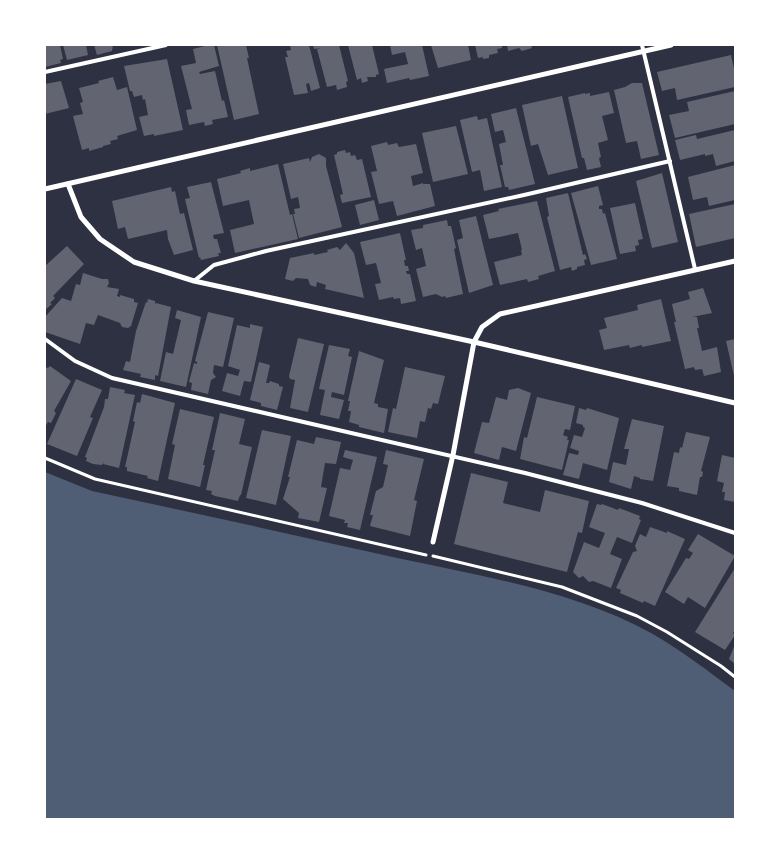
<svg xmlns="http://www.w3.org/2000/svg" width="780" height="864" viewBox="0 0 780 864" font-family="'Roboto Serif',serif">
<style>
.water{fill:#4f5d75}
.building{fill:#626471}
.lines{fill:none;stroke-linecap:round;stroke-linejoin:round}
.path{stroke:#fff;stroke-width:3}
.service{stroke:#fff;stroke-width:4}
.minor{stroke:#fff;stroke-width:5}
</style>
<rect width="100%" height="100%" fill="#2d3142"/>
<path class="water" d="M45,472L92,491C195,513 299,536 402,559C486,577 575,591 651,633C681,650 708,671 735,691V819H45Z"/>
<g class="building">
<polygon points="45,45 60,45 63,59 60,60 61,63 45,67"/>
<polygon points="63,45 86,45 88,55 67,60"/>
<polygon points="94,45 113,45 112,51 97,55"/>
<polygon points="209,45 214,45 219,66 199,72 200,74 215,71 222,101 224,100 228,117 212,120 213,124 205,126 204,122 189,125 186,110 192,109 181,66 196,63 193,49"/>
<polygon points="217,45 246,45 249,58 247,58 259,114 234,120"/>
<polygon points="290,45 309,45 320,88 311,91 309,83 306,84 308,93 294,95 285,57 288,57 286,51 291,50"/>
<polygon points="313,45 339,45 348,81 346,82 347,87 337,90 336,85 327,87 317,49 321,48 314,49"/>
<polygon points="348,45 372,45 379,74 376,75 376,77 367,77 368,81 362,83 361,78 357,80"/>
<polygon points="390,45 422,45 429,76 410,80 409,78 387,83 384,69 408,64 405,52 392,55"/>
<polygon points="431,45 468,45 471,60 438,68"/>
<polygon points="475,45 502,45 502,48 497,49 498,53 489,55 489,58 483,59 483,57 478,58"/>
<polygon points="507,45 531,45 532,48 522,51 519,48 508,51"/>
<polygon points="731,55 735,73 735,87 677,100 675,88 662,91 657,72"/>
<polygon points="167,59 183,130 154,136 154,134 144,136 139,117 148,115 145,99 143,100 142,95 134,97 132,91 130,91 124,66"/>
<polygon points="113,77 117,90 127,87 137,130 117,136 118,139 110,141 111,144 103,146 103,147 89,151 89,148 82,150 73,116 83,114 80,103 83,102 79,88 99,83 98,81"/>
<polygon points="61,81 69,108 45,114 45,84"/>
<polygon points="632,83 642,83 659,155 641,159 637,141 626,143 614,90 625,87"/>
<polygon points="735,91 735,124 675,138 669,115 689,111 687,102"/>
<polygon points="609,92 614,113 602,116 608,140 598,143 601,157 599,158 601,167 587,170 584,158 582,158 568,97 585,93 585,94 590,93 590,96"/>
<polygon points="562,96 578,168 548,175 538,144 531,146 522,105"/>
<polygon points="516,108 535,184 509,190 508,187 505,187 500,165 503,165 499,144 506,142 503,130 495,132 491,114"/>
<polygon points="477,116 478,120 487,118 502,187 484,191 480,170 472,172 460,120"/>
<polygon points="456,126 468,174 433,182 422,133"/>
<polygon points="735,130 735,161 716,166 713,154 705,156 705,154 680,160 675,140 696,135 697,139"/>
<polygon points="387,142 388,145 397,143 399,147 416,144 423,173 411,176 413,186 423,183 423,184 430,184 435,206 397,216 393,201 379,204 371,172 377,171 371,146"/>
<polygon points="345,150 346,153 350,152 351,156 355,155 357,160 362,159 371,197 342,203 340,195 343,194 334,155 337,154 337,152"/>
<polygon points="319,154 326,158 326,166 342,227 299,238 293,214 295,214 294,209 300,208 298,197 291,199 283,164 309,158 310,162 312,157"/>
<polygon points="278,164 290,215 292,214 298,239 235,253 230,230 254,224 249,200 223,206 217,179 241,173 240,171 250,168 250,171"/>
<polygon points="735,165 735,200 709,206 707,197 693,200 688,177"/>
<polygon points="662,173 678,242 652,248 636,181"/>
<polygon points="211,182 224,233 213,235 214,239 217,239 221,253 218,253 219,256 201,260 200,257 199,258 185,199 190,198 187,187"/>
<polygon points="598,186 603,205 599,206 599,209 602,209 603,214 605,213 617,259 591,265 571,193"/>
<polygon points="171,187 172,192 175,191 180,214 184,213 193,250 174,255 168,239 167,230 128,239 125,227 118,229 112,201"/>
<polygon points="568,193 583,255 585,254 587,259 584,260 585,265 577,267 577,269 572,271 571,267 560,270 547,217 549,216 546,198"/>
<polygon points="374,200 379,220 360,225 355,205"/>
<polygon points="537,201 555,271 538,276 539,279 528,282 527,279 500,285 494,262 522,255 521,250 522,250 518,233 489,239 483,215 499,211 498,209"/>
<polygon points="635,203 643,239 638,240 639,245 635,246 636,251 620,254 610,208"/>
<polygon points="735,204 735,238 696,247 689,214"/>
<polygon points="476,216 493,285 469,293 457,240 463,238 459,220"/>
<polygon points="447,220 448,226 451,226 456,248 454,249 463,294 446,298 445,296 442,297 436,294 423,297 416,269 426,266 422,248 416,250 411,230 423,228 423,225"/>
<polygon points="400,233 406,260 404,260 405,266 408,266 409,271 406,271 407,274 410,274 416,301 401,304 400,298 394,299 393,297 379,300 375,284 381,283 376,263 366,265 360,242"/>
<polygon points="346,243 354,253 364,298 325,289 326,285 317,282 316,287 310,285 308,279 296,278 293,281 285,279 290,258 314,253 314,255 328,252 327,250 337,247 340,250"/>
<polygon points="67,246 84,264 53,296 55,298 50,303 52,304 45,310 45,266"/>
<polygon points="83,273 102,279 108,279 109,283 107,287 119,289 117,296 120,297 120,295 134,299 134,302 138,303 131,326 128,328 122,327 120,323 98,315 94,325 86,323 80,344 45,332 45,317 62,298 71,301 76,284 80,285"/>
<polygon points="703,288 712,313 692,317 697,317 699,328 697,328 702,351 717,347 721,372 704,376 702,369 695,370 694,367 685,369 674,322 676,322 672,304 690,299 688,292"/>
<polygon points="148,299 155,301 155,304 156,303 171,307 158,376 155,375 155,380 140,377 141,374 123,370 126,361 130,362 136,331 146,302 147,303"/>
<polygon points="661,299 671,341 642,347 642,345 630,348 629,345 604,350 599,330 607,328 604,318 638,310 637,305"/>
<polygon points="177,310 201,317 186,387 160,381 166,352 173,354 181,320 175,318"/>
<polygon points="208,312 234,318 223,367 214,365 213,373 216,377 211,380 208,394 191,390 192,383 189,382 194,363 197,364 197,362 195,361"/>
<polygon points="250,324 263,327 251,382 244,381 240,396 222,391 227,373 238,376 240,370 228,366 237,325 250,328"/>
<polygon points="298,338 324,344 308,412 290,408 295,380 290,379 289,376"/>
<polygon points="735,339 735,376 734,376 726,341"/>
<polygon points="329,345 350,349 348,356 352,357 344,395 332,392 331,397 344,400 339,419 320,415 325,390 319,389"/>
<polygon points="359,351 384,360 374,403 378,404 378,407 388,409 384,433 359,427 359,425 349,422 351,411 348,411 350,401 348,401"/>
<polygon points="259,362 270,365 266,383 269,383 270,381 279,384 279,386 283,387 277,410 261,406 261,403 250,400"/>
<polygon points="50,366 71,381 54,411 56,413 51,423 48,422 45,427 45,367 48,368"/>
<polygon points="405,367 445,376 438,404 433,403 431,409 428,408 425,422 420,421 417,438 388,432 393,408 396,409"/>
<polygon points="76,379 102,390 90,417 93,418 77,456 47,444"/>
<polygon points="110,387 125,390 124,393 135,395 119,468 103,464 104,461 102,465 93,464 86,461 87,458 85,457 104,407 105,399 108,399"/>
<polygon points="518,388 531,393 516,451 502,447 499,460 474,453 482,422 489,423 496,397 507,400 509,390"/>
<polygon points="142,394 175,403 158,481 147,478 148,476 127,471 127,467 125,467 135,422 133,421 137,402 140,403"/>
<polygon points="537,397 575,406 570,430 565,429 563,435 568,437 567,440 569,440 562,470 520,459 524,437 527,438"/>
<polygon points="579,408 586,410 587,408 619,418 607,470 583,463 579,479 563,475 569,453 578,455 579,451 570,448 574,435 582,437 585,428 583,427 583,425 576,423"/>
<polygon points="180,409 214,417 203,465 205,465 200,487 168,479 175,445 172,444"/>
<polygon points="220,413 245,419 239,444 252,447 241,495 240,495 238,501 215,496 211,494 212,491 206,490 215,450 212,450"/>
<polygon points="632,419 664,426 653,481 640,479 640,478 634,476 631,489 609,482 613,462 626,465 629,449 624,449"/>
<polygon points="262,430 291,436 276,505 246,498"/>
<polygon points="686,432 710,437 701,471 703,472 702,477 700,477 697,495 679,491 679,488 667,486 674,452 679,453 680,447 682,448"/>
<polygon points="316,437 341,442 336,464 325,463 321,487 327,488 319,522 298,518 299,513 283,499 290,477 288,477 297,440 314,444"/>
<polygon points="345,450 377,457 360,530 347,527 348,523 344,523 345,520 329,516 340,468 350,470 353,460 343,457"/>
<polygon points="386,450 424,459 414,500 417,501 410,536 370,526 373,515 370,515 376,491 383,487 388,465 383,464"/>
<polygon points="722,455 735,458 735,502 724,500 725,492 722,492 724,483 717,481"/>
<polygon points="471,473 508,482 503,503 540,512 545,490 589,501 582,533 578,532 567,572 454,544"/>
<polygon points="597,504 601,505 602,504 618,510 619,508 640,516 639,519 641,520 632,543 617,537 610,554 622,559 611,588 593,581 589,582 583,576 579,578 573,572 584,542 599,548 605,533 589,527"/>
<polygon points="650,527 667,533 667,531 685,539 655,606 644,601 643,603 620,593 621,590 616,588 633,552 637,551 635,546 640,534 646,537"/>
<polygon points="698,534 735,556 705,608 688,597 684,604 665,592 686,558 689,559 693,553 688,550"/>
<polygon points="735,568 735,630 733,633 735,635 725,650 695,632"/>
<polygon points="735,644 735,664 729,659"/>
</g>
<g class="lines">
<g class="path">
<polyline points="45,458 95,479 426,555"/>
<polyline points="433,556 562,587 637,616 667,632 721,666 735,677"/>
</g>
<g class="service">
<polyline points="642,45 695,269"/>
<polyline points="45,72 166,45"/>
<polyline points="194,281 214,265 266,251 524,195 670,161"/>
<polyline points="45,339 75,361 112,378 525,473 642,503 735,533"/>
</g>
<g class="minor">
<polyline points="68,184 81,217 100,239 134,262 194,281 474,342 735,403"/>
<polyline points="45,189 671,45"/>
<polyline points="433,542 453,455 474,342 482,327 500,314 735,261"/>
</g>
</g>
<rect width="780" height="864" fill="none" stroke="#ffffff" stroke-width="92"/>
</svg>
